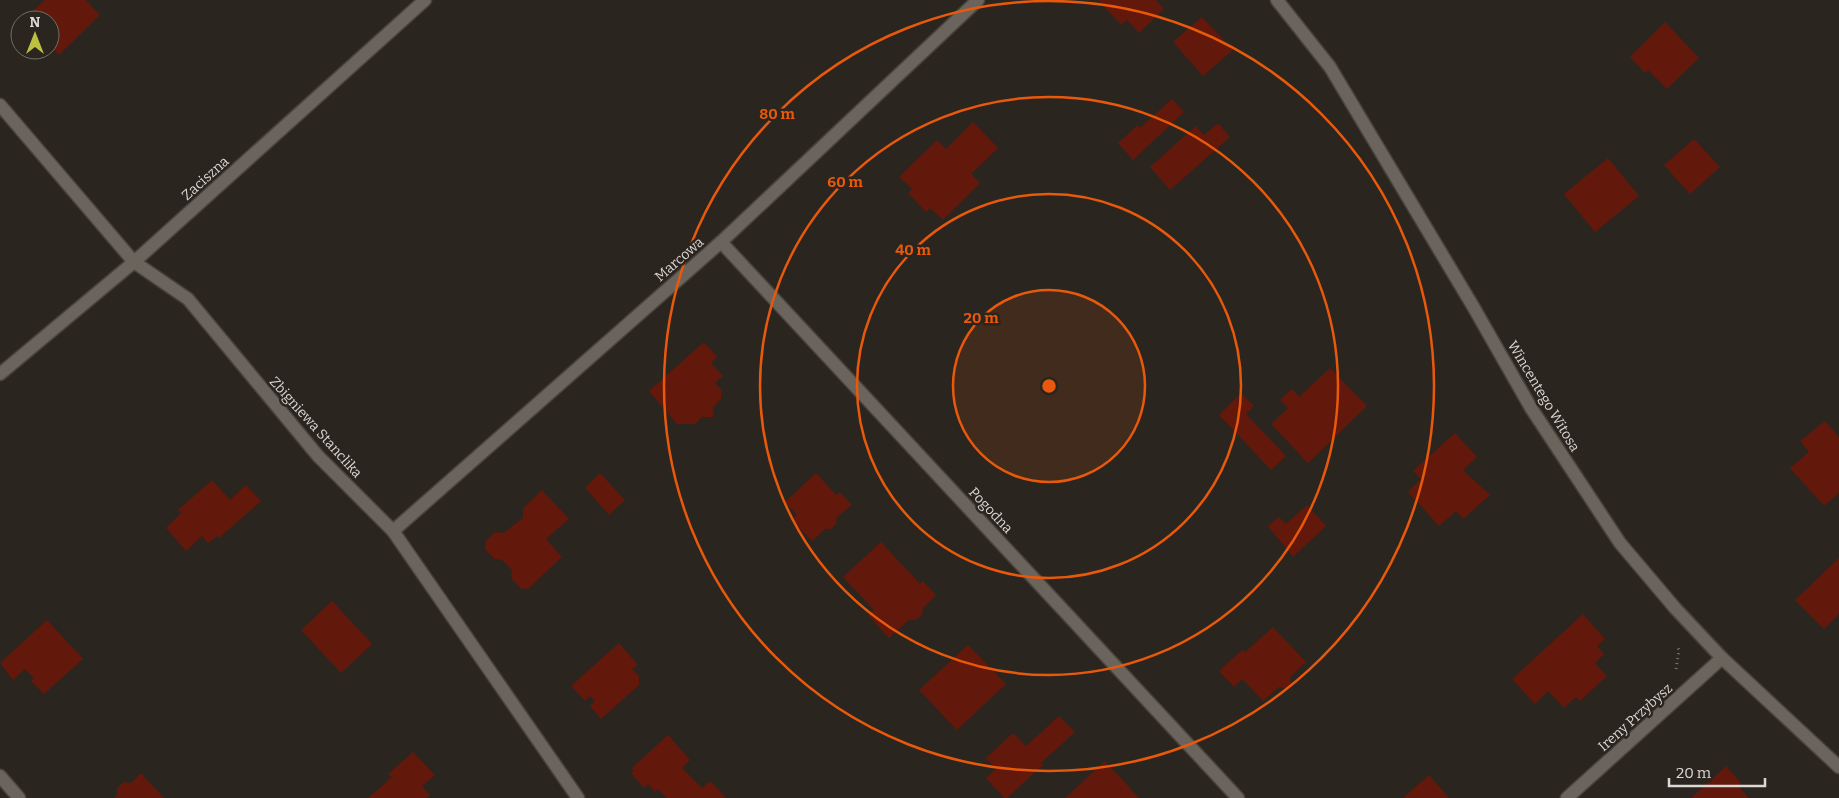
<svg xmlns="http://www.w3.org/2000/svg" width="1839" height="798" viewBox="0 0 1839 798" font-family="Bitter,serif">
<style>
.building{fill:#62180b}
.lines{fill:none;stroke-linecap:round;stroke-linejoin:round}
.minor-casing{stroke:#47433d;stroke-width:15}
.path{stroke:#7c7772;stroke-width:3;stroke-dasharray:1 4;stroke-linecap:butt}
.minor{stroke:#6b645d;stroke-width:12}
.ring{fill:none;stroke:#e8590c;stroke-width:2.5}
.labels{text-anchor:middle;stroke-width:5;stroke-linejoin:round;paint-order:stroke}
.street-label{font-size:14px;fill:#dcd8d4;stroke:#2b251f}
.centre{fill:#e8590c;stroke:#2b251f;stroke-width:2.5}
.ring-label{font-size:15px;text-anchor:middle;font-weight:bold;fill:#e8590c;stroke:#2b251f;stroke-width:5;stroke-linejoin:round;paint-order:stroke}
</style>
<rect width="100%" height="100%" fill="#2b251f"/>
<g class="building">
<polygon points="45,0 86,0 100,15 59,55 50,46 50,20 25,18"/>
<polygon points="1098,0 1156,0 1164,9 1139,33 1127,20 1121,25"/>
<polygon points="1202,17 1233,50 1203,76 1173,42"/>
<polygon points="1665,22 1699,58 1667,89 1648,70 1645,73 1630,57"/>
<polygon points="1172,99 1184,112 1133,160 1118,143 1138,125 1140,128"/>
<polygon points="973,122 998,148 971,174 980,183 943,220 930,208 926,212 908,193 912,189 899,177 937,140 946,149"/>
<polygon points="1218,123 1230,137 1170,190 1150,167 1196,126 1204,135"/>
<polygon points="1694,139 1720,167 1690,194 1664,165"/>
<polygon points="1608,158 1639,196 1595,232 1564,194"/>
<polygon points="704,342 717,357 711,363 723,376 715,383 722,390 721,399 714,406 713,417 702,417 695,424 677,424 649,391"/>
<polygon points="1330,368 1367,406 1308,463 1271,424 1288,408 1280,400 1292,389 1299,397"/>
<polygon points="1241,393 1254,406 1246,414 1286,456 1271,470 1219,415"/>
<polygon points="1825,421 1839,437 1839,493 1824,506 1790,468 1809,452 1800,441"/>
<polygon points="1455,433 1477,457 1463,470 1490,495 1463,519 1456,511 1439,526 1408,492 1421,479 1413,471"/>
<polygon points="600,473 625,500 609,515 585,488"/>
<polygon points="816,473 836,495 840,492 852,505 837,517 836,524 831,529 825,529 812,541 792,520 797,515 785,502"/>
<polygon points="212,480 230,500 246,485 261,501 219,538 217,536 208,543 202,536 186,551 166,528 181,513 178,510"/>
<polygon points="542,490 569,519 546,539 562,557 528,589 520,588 511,578 512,570 502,560 494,559 485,549 486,541 495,532 503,533 523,518 523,508"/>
<polygon points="1307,505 1326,526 1293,557 1268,526 1279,517 1286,524"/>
<polygon points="881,542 920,584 923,581 936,595 923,608 922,615 916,620 909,620 889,638 868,615 874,610 843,577"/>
<polygon points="1839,558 1839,614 1824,629 1795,600"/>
<polygon points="332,601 372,644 341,673 301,630"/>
<polygon points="1583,614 1605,639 1597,646 1604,654 1595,663 1607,676 1580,701 1576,697 1564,708 1548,691 1535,704 1512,679"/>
<polygon points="47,620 83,659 44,694 31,681 34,678 25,669 13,680 0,663"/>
<polygon points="1273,627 1306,662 1290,677 1291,683 1285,689 1279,687 1263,701 1242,679 1234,687 1219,671 1242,650 1245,652"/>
<polygon points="619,643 638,665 632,669 639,676 639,685 601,719 590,706 595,701 590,696 585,701 571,686"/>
<polygon points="968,645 1006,684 957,730 919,690"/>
<polygon points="1059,716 1075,732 1041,763 1043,765 1007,798 1004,798 986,778 996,769 986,758 1013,733 1026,746"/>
<polygon points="668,735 690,760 682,768 702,788 710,781 726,798 667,798 658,789 655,792 648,784 644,788 631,773 634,770 632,768"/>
<polygon points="413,752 435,775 422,786 430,795 426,798 368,798 392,777 388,774"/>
<polygon points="1105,761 1139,798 1065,798"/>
<polygon points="1726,766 1741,783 1738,786 1749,798 1691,798"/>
<polygon points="141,773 164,798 114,798 117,796 117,788 124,782 131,783"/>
<polygon points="1429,775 1449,798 1403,798"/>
</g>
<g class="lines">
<defs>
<g id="minor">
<polyline points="1277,0 1330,67 1474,308 1531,408 1620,543 1675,608 1722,658 1839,767"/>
<polyline points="0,105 134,262 188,299 318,456 393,531 578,798"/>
<polyline points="721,242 1238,798"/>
<polyline points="0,374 134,262 425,0"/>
<polyline points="393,531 721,242 978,0"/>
<polyline points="0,776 19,798"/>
<polyline points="1567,798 1722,658"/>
</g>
</defs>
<use href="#minor" class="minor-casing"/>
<polyline class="path" points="1676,669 1679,650 1677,646"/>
<use href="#minor" class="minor"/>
</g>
<circle cx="1049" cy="386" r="96" fill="#e8590c" fill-opacity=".12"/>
<g class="ring">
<circle cx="1049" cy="386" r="96"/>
<circle cx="1049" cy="386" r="192"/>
<circle cx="1049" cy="386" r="289"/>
<circle cx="1049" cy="386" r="385"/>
</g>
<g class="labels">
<g class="street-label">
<text transform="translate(205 178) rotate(-42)" y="5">Zaciszna</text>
<text transform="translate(679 259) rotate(-41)" y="5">Marcowa</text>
<text transform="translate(1544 396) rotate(59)" y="5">Wincentego Witosa</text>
<text transform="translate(316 427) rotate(48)" y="5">Zbigniewa Stanclika</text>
<text transform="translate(991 510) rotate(47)" y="5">Pogodna</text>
<text transform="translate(1635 717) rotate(-42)" y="5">Ireny Przybysz</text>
</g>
</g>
<circle cx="1049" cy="386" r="8" class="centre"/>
<g class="ring-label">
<text x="777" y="119">80 m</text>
<text x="845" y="187">60 m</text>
<text x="913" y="255">40 m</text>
<text x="981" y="323">20 m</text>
</g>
<g transform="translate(35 35)"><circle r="24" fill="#2b251f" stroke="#726d67"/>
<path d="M0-4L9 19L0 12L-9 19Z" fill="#bdbf42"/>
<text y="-8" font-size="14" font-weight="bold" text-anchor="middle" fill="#dcd8d4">N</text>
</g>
<path d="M1669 778v8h96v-8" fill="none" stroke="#dcd8d4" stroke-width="2.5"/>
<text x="1676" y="778" font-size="15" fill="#dcd8d4" stroke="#2b251f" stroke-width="4" paint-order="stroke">20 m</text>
</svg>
